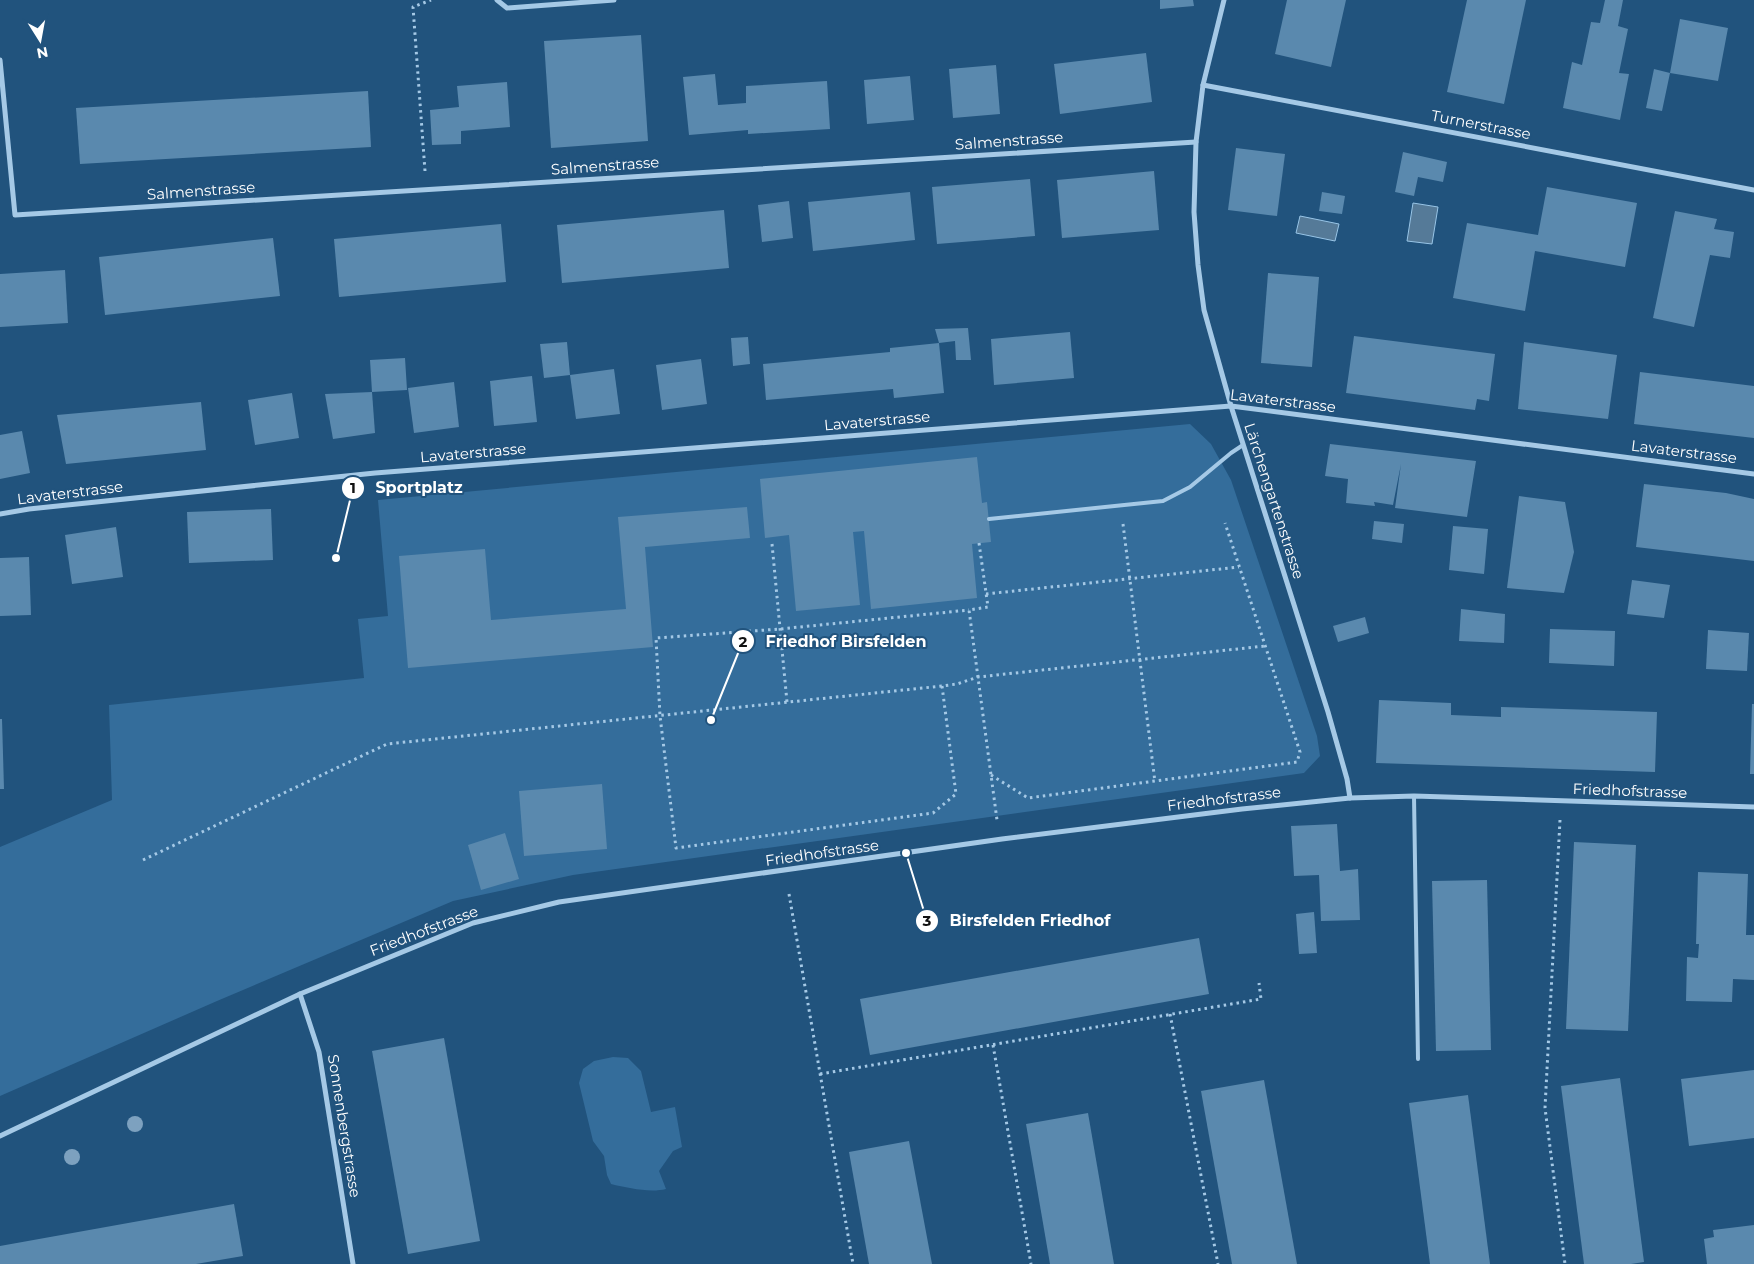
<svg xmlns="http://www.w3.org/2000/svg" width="1754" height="1264" viewBox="0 0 1754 1264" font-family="Montserrat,sans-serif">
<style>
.green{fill:#346d9b}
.water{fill:#557a98;stroke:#98c5e7}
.building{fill:#5a89ae}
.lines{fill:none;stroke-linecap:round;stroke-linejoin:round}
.path{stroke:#a5c9e6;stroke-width:3;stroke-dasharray:2.5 4;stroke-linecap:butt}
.lane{stroke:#a5c9e6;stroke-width:4}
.street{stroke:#a5c9e6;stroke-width:5}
.tree{fill:#7da1bf}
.labels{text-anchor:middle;stroke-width:4;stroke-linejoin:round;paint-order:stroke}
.street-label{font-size:15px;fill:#fff;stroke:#21537d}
.leader{fill:none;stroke:#fff;stroke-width:2}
.callout-dot{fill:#fff;stroke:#21537d;stroke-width:2}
.mark-label{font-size:15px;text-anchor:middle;font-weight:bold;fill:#111}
.callout-label{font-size:16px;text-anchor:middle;font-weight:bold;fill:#fff;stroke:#21537d;stroke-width:4;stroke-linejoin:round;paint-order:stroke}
</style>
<rect width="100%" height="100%" fill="#21537d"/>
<g class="green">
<polygon points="1190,424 1211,444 1231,480 1317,736 1320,756 1304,773 573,875 453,901 217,1001 0,1096 0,847 112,800 109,705 364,678 358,619 388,616 378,500"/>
<path d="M613,1057L628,1058L641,1071L651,1112L675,1107L682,1147L673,1151L659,1171L666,1189C650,1193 628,1188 611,1184L607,1175L604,1156L593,1141L579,1083L583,1069L594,1061Z"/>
</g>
<g class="water">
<polygon points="1413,203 1438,207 1432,244 1407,241"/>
<polygon points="1300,216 1339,224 1335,241 1296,233"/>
</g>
<g class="building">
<polygon points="1160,0 1193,0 1194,6 1160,9"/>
<polygon points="1287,0 1346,0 1331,67 1275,54"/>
<polygon points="1467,0 1526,0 1504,104 1447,92"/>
<polygon points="1605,0 1623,0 1618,26 1628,29 1619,73 1629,74 1620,120 1563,108 1572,62 1582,65 1591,22 1600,23"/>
<polygon points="1680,19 1728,28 1718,81 1670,73 1662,111 1646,108 1654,69 1670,73"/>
<polygon points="641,35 648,141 551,148 544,41"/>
<polygon points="1146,53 1152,102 1060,114 1054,64"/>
<polygon points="996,65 1000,114 953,118 949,69"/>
<polygon points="715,74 718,105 746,103 746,86 827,81 830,129 748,134 748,130 689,135 683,77"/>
<polygon points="910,76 914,120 867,124 864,80"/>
<polygon points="507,82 510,127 461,131 461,144 432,145 430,110 459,107 457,86"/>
<polygon points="368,91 371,147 80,164 76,108"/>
<polygon points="1236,148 1285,154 1277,216 1228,210"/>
<polygon points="1403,152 1447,162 1443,182 1418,177 1414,196 1395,192"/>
<polygon points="1154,171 1159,230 1062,238 1057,180"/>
<polygon points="1030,179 1035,236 937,244 932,187"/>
<polygon points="1547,187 1637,203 1625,267 1535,251 1525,311 1453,298 1467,223 1538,235"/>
<polygon points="910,192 915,240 813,251 808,202"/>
<polygon points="1322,192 1345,196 1342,214 1319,211"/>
<polygon points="789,201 793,238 762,242 758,205"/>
<polygon points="724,210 729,268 562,283 557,225"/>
<polygon points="1675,211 1717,219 1714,229 1734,232 1730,258 1710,255 1694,327 1653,318"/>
<polygon points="501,224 506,282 339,297 334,239"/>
<polygon points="273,238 280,296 105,315 99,257"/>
<polygon points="65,270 68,323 0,327 0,274"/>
<polygon points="1268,273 1319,277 1312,367 1261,363"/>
<polygon points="968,328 971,360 956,360 955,341 939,343 935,329"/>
<polygon points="1070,332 1074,378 994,385 991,339"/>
<polygon points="1354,336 1495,354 1489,401 1477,399 1475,410 1346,393"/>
<polygon points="748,337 750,364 733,366 731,338"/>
<polygon points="567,342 570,375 544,378 540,344"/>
<polygon points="1524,342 1617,355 1608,419 1518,409"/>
<polygon points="939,343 944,393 894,398 893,389 766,400 763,364 890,352 890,348"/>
<polygon points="405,358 407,390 372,392 370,360"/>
<polygon points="701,359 707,404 662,410 656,365"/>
<polygon points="614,369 620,414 576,419 570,375"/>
<polygon points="1640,372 1754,386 1754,438 1634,424"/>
<polygon points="532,376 537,422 494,426 490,381"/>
<polygon points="454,382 459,427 414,433 408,388"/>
<polygon points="372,392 375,433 333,439 325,394"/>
<polygon points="292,393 299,438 255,445 248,400"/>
<polygon points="201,402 206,450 66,464 57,415"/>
<polygon points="22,431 30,473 0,479 0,435"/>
<polygon points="1330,444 1476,461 1467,517 1395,508 1401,464 1393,505 1374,502 1375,506 1346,503 1348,479 1325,476"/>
<polygon points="977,457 982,503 987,502 991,542 972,544 977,598 871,609 864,531 853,532 860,605 796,611 789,535 765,538 760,479"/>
<polygon points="1644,484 1726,493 1754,499 1754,561 1636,547"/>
<polygon points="1519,496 1565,502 1574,552 1564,593 1507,588"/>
<polygon points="747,507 750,538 645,547 653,647 408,668 399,556 485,549 491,620 626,609 618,517"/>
<polygon points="271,509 273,560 189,563 187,512"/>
<polygon points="1374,521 1404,524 1402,543 1372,539"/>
<polygon points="1453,526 1488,529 1484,574 1449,570"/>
<polygon points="116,527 123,577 72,584 65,535"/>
<polygon points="29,557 31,615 0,616 0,558"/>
<polygon points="1632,580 1670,585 1664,618 1627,614"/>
<polygon points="1461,609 1505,614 1504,643 1459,641"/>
<polygon points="1365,617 1369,633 1338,642 1333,626"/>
<polygon points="1550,629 1615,631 1614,666 1549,663"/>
<polygon points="1708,630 1749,633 1747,671 1706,669"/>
<polygon points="1379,700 1451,703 1451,715 1501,717 1501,707 1657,712 1655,772 1376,763"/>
<polygon points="1752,704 1754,704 1754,774 1750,774"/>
<polygon points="0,719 2,719 4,789 0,789"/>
<polygon points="602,784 607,849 524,856 519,791"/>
<polygon points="1337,824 1340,871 1358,869 1360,920 1321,921 1319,875 1294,876 1291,826"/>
<polygon points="505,833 519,879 481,890 468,845"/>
<polygon points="1574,842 1636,845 1628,1031 1566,1029"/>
<polygon points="1698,872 1748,874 1746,935 1754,935 1754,980 1733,979 1732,1002 1686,1001 1687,957 1698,958 1699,944 1696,944"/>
<polygon points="1487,880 1491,1050 1436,1051 1432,881"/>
<polygon points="1314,912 1317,953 1299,954 1296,914"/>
<polygon points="1199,938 1209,994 870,1055 860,999"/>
<polygon points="444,1038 480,1241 408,1254 372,1051"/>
<polygon points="1754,1070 1754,1138 1689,1146 1681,1079"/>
<polygon points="1620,1078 1644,1262 1631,1264 1584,1264 1561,1086"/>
<polygon points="1264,1080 1297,1264 1232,1264 1201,1091"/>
<polygon points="1468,1095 1490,1264 1430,1264 1409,1103"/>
<polygon points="1088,1113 1114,1264 1050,1264 1026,1124"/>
<polygon points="909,1141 932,1264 869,1264 849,1152"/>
<polygon points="234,1204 243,1256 196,1264 0,1264 0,1246"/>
<polygon points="1754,1225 1754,1264 1707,1264 1704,1239 1714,1237 1713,1230"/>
</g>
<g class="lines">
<g class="path">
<polyline points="425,171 413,7 431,0"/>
<polyline points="1123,524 1155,782"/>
<polyline points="979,543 988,607 969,610 997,820"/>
<polyline points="772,544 787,702"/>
<polyline points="986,594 1239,567"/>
<polyline points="942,686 956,794 933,813 676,848 660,716 656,638 780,629 969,610"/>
<polyline points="991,775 1028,798 1297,762 1300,752 1225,523"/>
<polyline points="1560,820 1545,1108 1565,1264"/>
<polyline points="143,860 387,744 942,686 957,684 978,677 1265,646"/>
<polyline points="789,894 853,1264"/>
<polyline points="1170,1014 1218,1264"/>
<polyline points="993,1045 1031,1264"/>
<polyline points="820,1074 1261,999 1259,983"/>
</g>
<g class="lane">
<polyline points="989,519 1163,501 1190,487 1231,453 1243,445"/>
<polyline points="1414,796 1418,1059"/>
</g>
<g class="street">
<polyline points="497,0 507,8 614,0"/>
<polyline points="1224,0 1203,85 1196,142 1194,212 1198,265 1204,310 1231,406 1328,712 1347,779 1350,798"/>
<polyline points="0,60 15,215 1196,142"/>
<polyline points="1203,85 1754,190"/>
<polyline points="0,514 29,509 375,473 1231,406 1754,474"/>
<polyline points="300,994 319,1052 353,1264"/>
<polyline points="0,1136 300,994 473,923 559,902 1002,839 1242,809 1350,798 1414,796 1754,807"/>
</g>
</g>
<g class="tree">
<circle cx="135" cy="1124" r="8"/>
<circle cx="72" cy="1157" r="8"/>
</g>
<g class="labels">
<g class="street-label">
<text transform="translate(1481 125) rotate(11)" y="5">Turnerstrasse</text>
<text transform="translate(1009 141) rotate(-4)" y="5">Salmenstrasse</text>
<text transform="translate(605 166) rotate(-4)" y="5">Salmenstrasse</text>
<text transform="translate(201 191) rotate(-4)" y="5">Salmenstrasse</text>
<text transform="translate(1283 401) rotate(7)" y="5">Lavaterstrasse</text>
<text transform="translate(877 421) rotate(-5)" y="5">Lavaterstrasse</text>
<text transform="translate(1684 452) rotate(7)" y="5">Lavaterstrasse</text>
<text transform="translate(473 453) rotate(-5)" y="5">Lavaterstrasse</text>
<text transform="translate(70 493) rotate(-7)" y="5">Lavaterstrasse</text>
<text transform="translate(1274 501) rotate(72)" y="5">Lärchengartenstrasse</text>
<text transform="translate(1630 791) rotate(2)" y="5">Friedhofstrasse</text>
<text transform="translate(1224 799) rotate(-7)" y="5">Friedhofstrasse</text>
<text transform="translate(822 853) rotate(-8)" y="5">Friedhofstrasse</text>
<text transform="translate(424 931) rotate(-21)" y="5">Friedhofstrasse</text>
<text transform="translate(344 1126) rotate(81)" y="5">Sonnenbergstrasse</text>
</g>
</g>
<path class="leader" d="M336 558L353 488M711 720L743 641M906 853L927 921"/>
<g class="callout-dot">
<circle cx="336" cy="558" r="5"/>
<circle cx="711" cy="720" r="5"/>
<circle cx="906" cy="853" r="5"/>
<circle cx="353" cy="488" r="12"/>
<circle cx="743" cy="641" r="12"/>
<circle cx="927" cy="921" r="12"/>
</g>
<g class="mark-label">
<text x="353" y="493">1</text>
<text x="743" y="647">2</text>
<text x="927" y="926">3</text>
</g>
<g class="callout-label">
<text x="419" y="493">Sportplatz</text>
<text x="846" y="647">Friedhof Birsfelden</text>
<text x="1030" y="926">Birsfelden Friedhof</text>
</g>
<g transform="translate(40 40) rotate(169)" stroke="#21537d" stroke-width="4" paint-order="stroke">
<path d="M0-4L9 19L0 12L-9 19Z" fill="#ffffff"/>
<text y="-8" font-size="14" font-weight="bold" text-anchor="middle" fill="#ffffff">N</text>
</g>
</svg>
